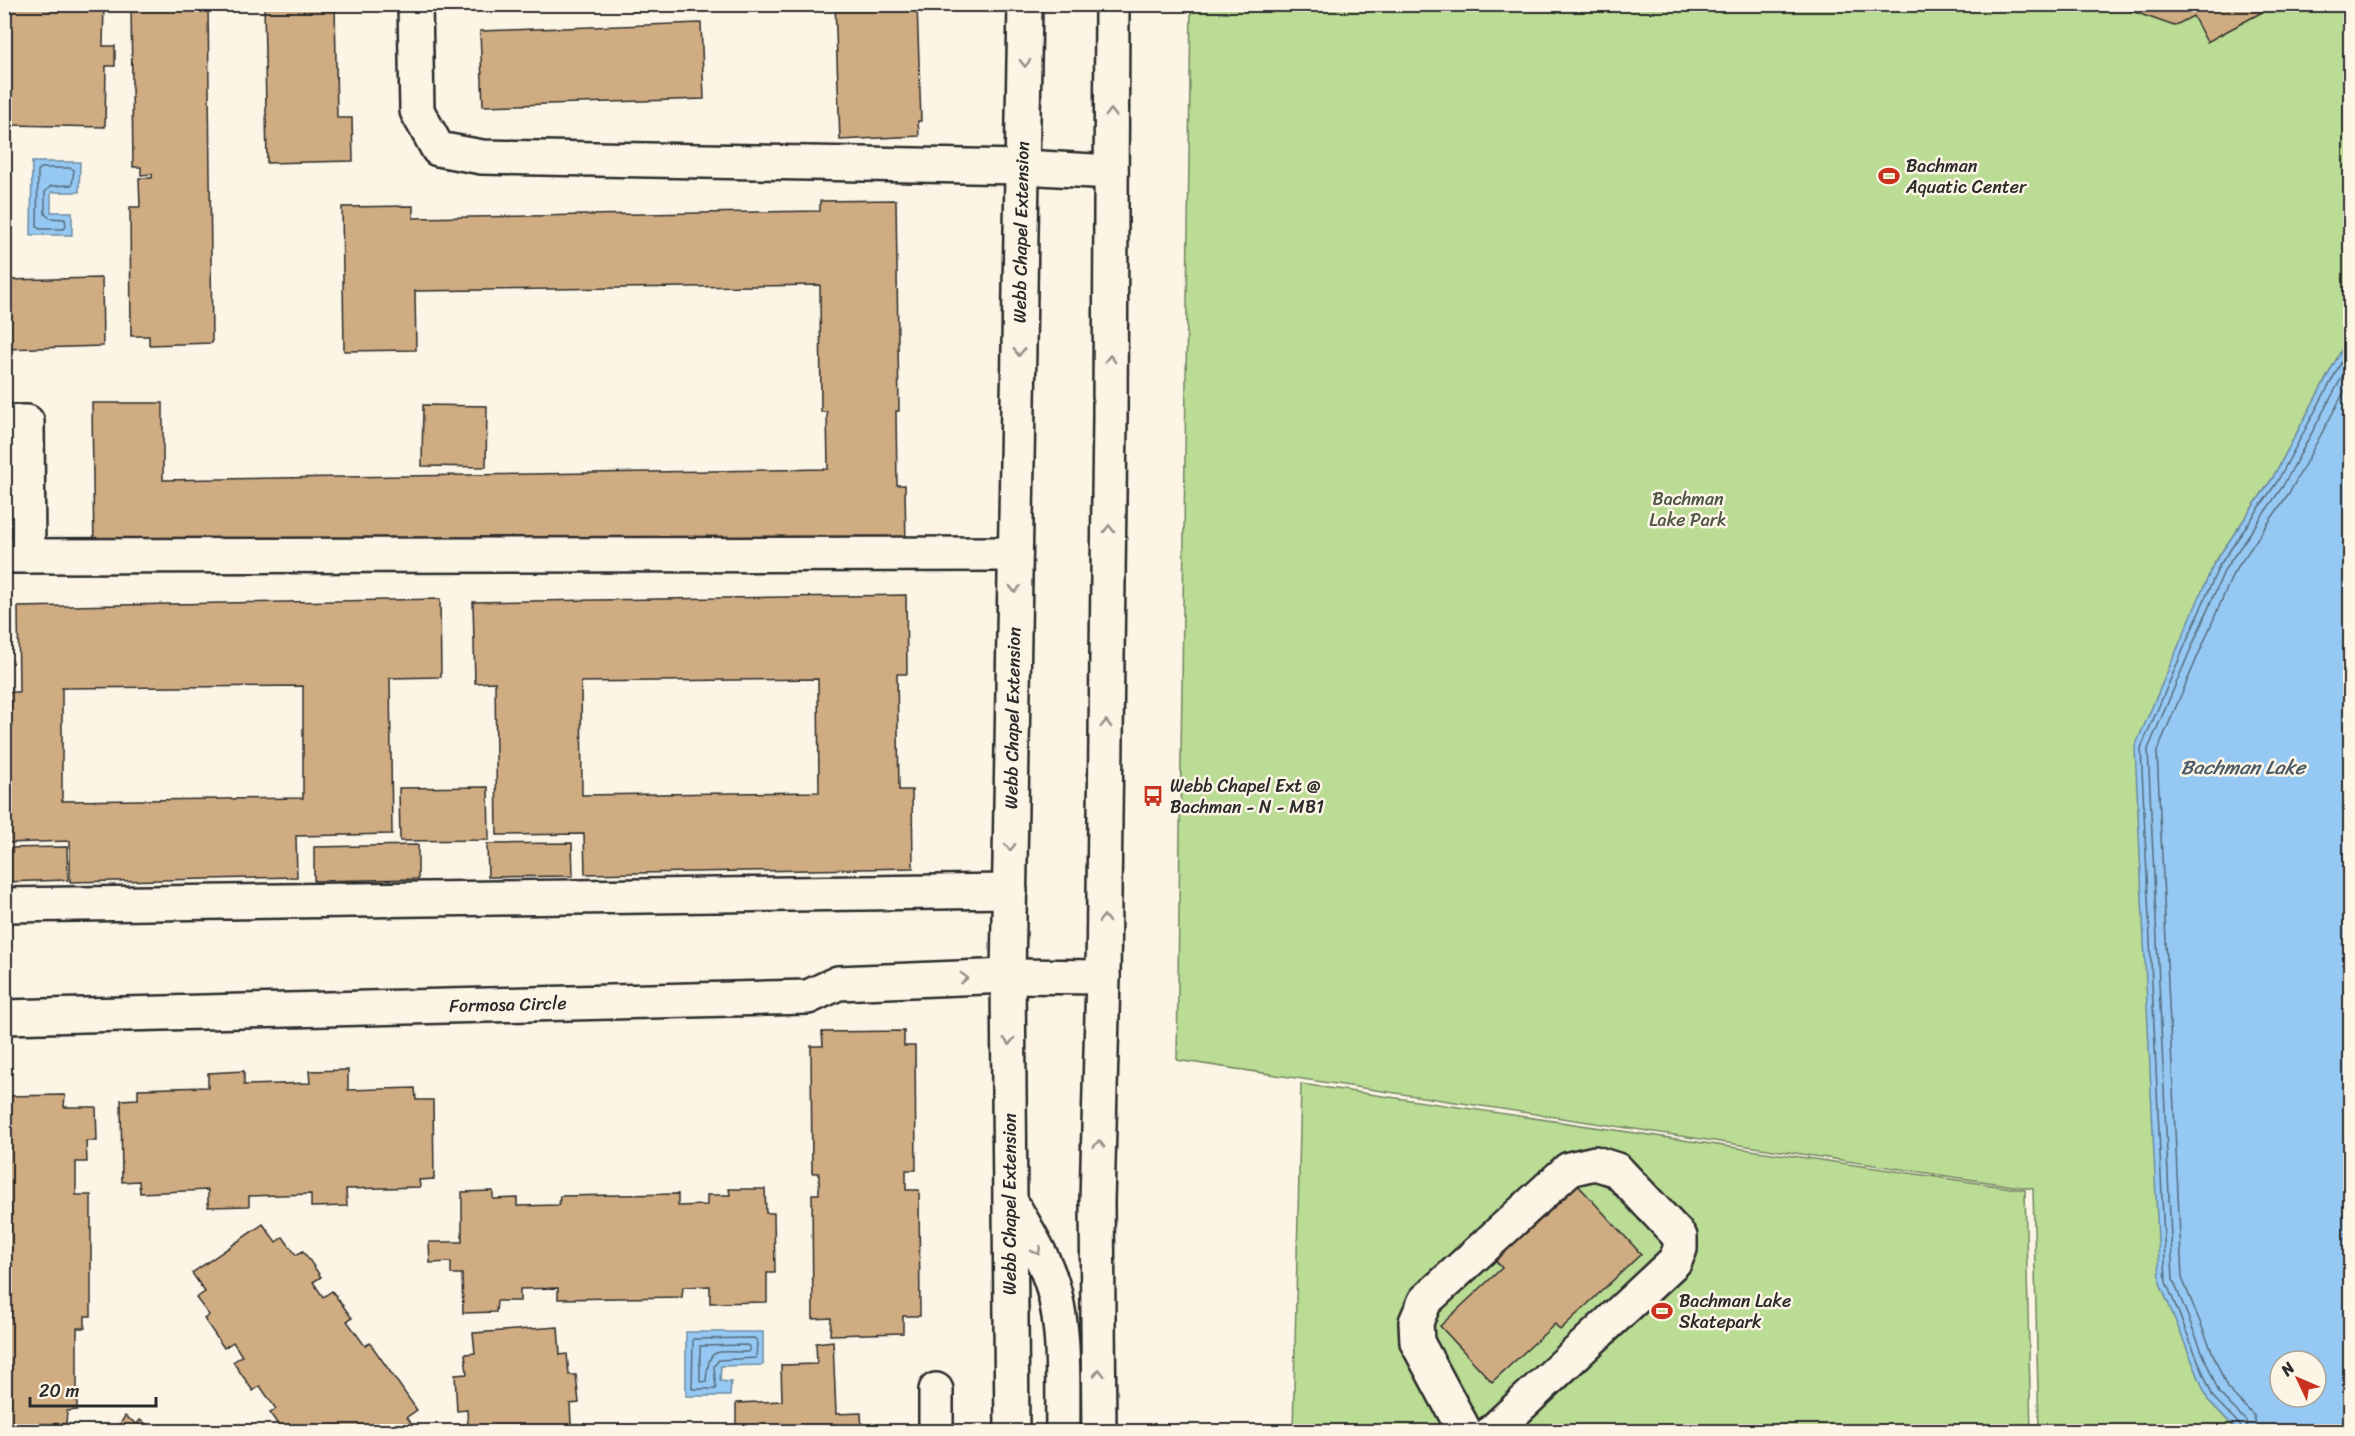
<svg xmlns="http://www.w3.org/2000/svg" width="2355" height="1436" viewBox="0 0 2355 1436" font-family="Sriracha,sans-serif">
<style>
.green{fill:#badc95;stroke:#728460;stroke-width:1.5}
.water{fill:#95c9f3;stroke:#6b8aa3;stroke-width:1.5;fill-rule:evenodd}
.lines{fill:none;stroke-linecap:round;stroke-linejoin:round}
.shore{stroke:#556a7b;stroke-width:1.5}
.building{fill:#d0ac82;stroke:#2b2b2b;stroke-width:1.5;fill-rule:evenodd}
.minor-casing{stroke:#2b2b2b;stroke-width:38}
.major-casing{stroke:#2b2b2b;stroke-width:38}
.minor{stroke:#fcf5e5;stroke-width:33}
.major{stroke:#fcf5e5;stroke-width:33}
.oneway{stroke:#949088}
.labels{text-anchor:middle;stroke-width:5;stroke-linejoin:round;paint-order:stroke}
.poi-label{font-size:18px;fill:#2b2b2b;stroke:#fcf5e5;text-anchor:start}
.street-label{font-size:18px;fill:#2b2b2b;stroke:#fcf5e5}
.park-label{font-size:18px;fill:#4f5746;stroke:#fcf5e5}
.water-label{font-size:20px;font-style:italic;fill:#4b5a67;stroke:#fcf5e5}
</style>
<rect width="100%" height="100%" fill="#fcf5e5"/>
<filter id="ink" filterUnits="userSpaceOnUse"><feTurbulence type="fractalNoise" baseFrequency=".0167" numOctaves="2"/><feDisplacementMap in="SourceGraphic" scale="12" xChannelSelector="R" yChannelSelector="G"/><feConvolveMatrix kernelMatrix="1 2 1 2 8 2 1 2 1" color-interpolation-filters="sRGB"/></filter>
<g filter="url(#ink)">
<g class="green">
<polygon points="1191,5 2350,5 2350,334 2272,479 2214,563 2208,1400 2238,1431 2039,1431 2033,1189 1177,1060"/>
<polygon points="1301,1084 2025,1190 2031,1431 1293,1432"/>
</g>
<g class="water">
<polygon points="32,162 80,162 79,192 51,192 51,212 72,212 72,235 31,235"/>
<path d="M2350,334V1431H2238L2208,1400L2160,1283L2135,747L2214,563L2272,479ZM2280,1361H2316V1397H2280Z"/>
<polygon points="686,1332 763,1332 763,1365 721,1366 720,1381 731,1382 730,1396 686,1396"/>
</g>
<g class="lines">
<g class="shore">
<polygon points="41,168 71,168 74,170 72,185 51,186 45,192 45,214 50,218 65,219 66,226 64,229 40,229 37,227 38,171"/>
<polygon points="754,1338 757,1341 756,1358 719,1360 714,1366 716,1389 692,1389 693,1339"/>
<path d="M747,1345L750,1348L748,1352C715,1353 709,1344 706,1381L700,1382V1346Z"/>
<polyline points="2242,1432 2240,1425 2213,1397 2166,1282 2141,748 2219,566 2277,482 2350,346"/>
<polyline points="2249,1432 2246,1421 2219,1393 2173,1280 2148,749 2225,569 2283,486 2350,362"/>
<polyline points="2258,1432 2254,1416 2227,1388 2182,1278 2157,751 2233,574 2291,490 2350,381"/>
</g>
</g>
<g class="building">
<polygon points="11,4 104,4 103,46 115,46 115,66 106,66 105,127 10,125 11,65 4,65 4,47 10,47"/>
<polygon points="131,4 208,4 212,343 149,345 149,336 131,336 130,207 140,207 139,178 152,178 152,174 141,175 141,167 133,167"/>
<polygon points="264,4 335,4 337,118 352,118 353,161 267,163"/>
<polygon points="631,4 709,4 709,9 631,11"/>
<polygon points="835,4 917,4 921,121 918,121 919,136 840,140"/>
<polygon points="2112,4 2277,4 2207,42 2193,16 2174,26"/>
<polygon points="701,23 704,99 483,106 480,31"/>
<polygon points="896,200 899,411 896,411 897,485 905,485 906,552 94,553 92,403 163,403 163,480 828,469 827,412 821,412 820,285 415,291 416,350 344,351 342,207 413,206 413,218 820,211 820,201"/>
<polygon points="102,278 103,346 4,349 4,280"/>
<polygon points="423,405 487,406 486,467 422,466"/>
<path d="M906,595L907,674H897L899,790H912L913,868L585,874L584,834L497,835L495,682L475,683L473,602ZM818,679L819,792L582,795L581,682Z"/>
<path d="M440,599L441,677L390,678L392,834L296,836L297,877L70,882V841L4,843V692H19L18,607ZM303,686V798L62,801V688Z"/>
<polygon points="488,787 489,840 400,841 399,788"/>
<polygon points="572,843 573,876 488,877 487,844"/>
<polygon points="418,845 418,879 314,881 314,847"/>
<polygon points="67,847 68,880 4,882 4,848"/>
<polygon points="904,1031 904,1046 915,1046 916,1170 906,1170 906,1190 919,1190 920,1316 903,1316 903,1333 830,1335 831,1318 813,1319 812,1194 819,1194 819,1173 812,1173 811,1046 823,1046 822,1032"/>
<polygon points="348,1070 348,1090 415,1088 416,1100 433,1100 434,1179 419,1180 420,1187 346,1189 347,1206 311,1207 311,1194 249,1196 249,1206 208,1207 208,1190 140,1193 139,1181 122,1182 121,1100 138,1099 138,1089 208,1087 208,1073 244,1071 244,1085 310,1083 309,1071"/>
<polygon points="65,1095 64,1107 96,1107 97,1141 86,1141 87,1162 76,1162 76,1195 91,1195 91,1316 85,1316 85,1328 77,1328 77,1410 67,1411 66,1424 6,1424 4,1107 6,1096"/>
<polygon points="1576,1183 1641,1254 1560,1330 1555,1324 1492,1382 1440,1326 1502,1268 1494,1259"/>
<polygon points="729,1189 765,1189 766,1213 774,1213 775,1273 767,1273 767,1302 710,1303 710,1286 683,1287 682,1297 558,1299 558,1288 520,1289 520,1301 497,1301 496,1312 463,1313 462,1274 451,1274 451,1262 430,1263 429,1242 462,1242 462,1192 493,1191 493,1199 517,1198 517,1206 559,1205 560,1196 678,1194 678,1206 707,1205 707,1195 730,1195"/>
<polygon points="263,1224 276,1242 283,1237 296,1255 303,1251 321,1277 313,1282 323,1297 332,1291 352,1318 347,1321 365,1346 370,1343 417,1410 407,1417 417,1432 283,1432 270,1413 276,1409 260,1386 253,1391 233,1362 242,1356 233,1342 224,1348 204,1319 209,1315 196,1298 205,1292 192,1273"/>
<polygon points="558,1327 560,1355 567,1354 569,1375 576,1375 579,1403 570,1404 571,1424 583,1424 584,1432 457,1432 457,1427 468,1426 467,1410 457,1411 455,1375 467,1374 465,1354 475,1353 473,1333"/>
<polygon points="833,1341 836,1414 861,1413 862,1432 736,1432 736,1403 782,1401 781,1365 817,1364 816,1343"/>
<polygon points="125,1416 137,1424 140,1420 160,1432 115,1432"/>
</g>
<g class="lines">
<defs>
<g id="minor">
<polyline points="415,4 417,111 438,149 482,157 1023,167"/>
<polyline points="4,422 27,422 28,556"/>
<polyline points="4,556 1015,554"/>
<polyline points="4,905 1010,891"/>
<path id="s1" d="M4,1017L808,997L838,983L1008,976"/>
<polyline points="936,1390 936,1432"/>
<polyline points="1465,1432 1417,1342 1416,1322 1425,1301 1569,1169 1595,1163 1617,1170 1680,1237 1680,1249 1675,1261 1492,1432"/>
</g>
<g id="major">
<polyline points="1023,167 1111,172"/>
<polyline points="1008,976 1103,977"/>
<path d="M1012,1204C1024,1225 1038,1247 1047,1270C1067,1318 1062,1381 1063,1432"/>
<path id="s2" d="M1012,1432L1008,976L1025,4"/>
<polyline points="1099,1432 1097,1202 1103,977 1110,417 1112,4"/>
</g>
</defs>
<use href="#minor" class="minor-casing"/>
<use href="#major" class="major-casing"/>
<use href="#minor" class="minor"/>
<use href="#major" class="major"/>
</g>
<defs><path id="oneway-chevron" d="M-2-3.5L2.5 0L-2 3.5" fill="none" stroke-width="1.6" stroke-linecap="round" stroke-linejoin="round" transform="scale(1.5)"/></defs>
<g class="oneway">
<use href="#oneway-chevron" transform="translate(1025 63) rotate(91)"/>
<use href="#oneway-chevron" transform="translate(1111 113) rotate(-90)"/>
<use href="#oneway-chevron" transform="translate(1019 352) rotate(91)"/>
<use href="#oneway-chevron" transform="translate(1110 359) rotate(-90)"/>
<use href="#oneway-chevron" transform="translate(1109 529) rotate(-89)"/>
<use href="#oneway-chevron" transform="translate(1015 589) rotate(91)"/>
<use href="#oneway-chevron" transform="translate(1106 724) rotate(-89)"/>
<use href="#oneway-chevron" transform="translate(1010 847) rotate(91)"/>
<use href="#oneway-chevron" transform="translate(1104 919) rotate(-89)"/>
<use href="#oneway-chevron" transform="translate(964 978) rotate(-2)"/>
<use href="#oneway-chevron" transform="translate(1009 1041) rotate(90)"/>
<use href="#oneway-chevron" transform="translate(1099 1144) rotate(-89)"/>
<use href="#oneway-chevron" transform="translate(1037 1251) rotate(62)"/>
<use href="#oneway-chevron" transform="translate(1099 1373) rotate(-90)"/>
</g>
</g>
<defs>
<symbol id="stadium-bare" viewBox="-9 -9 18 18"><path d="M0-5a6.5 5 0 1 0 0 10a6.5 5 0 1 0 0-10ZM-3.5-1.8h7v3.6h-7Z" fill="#c8321e" stroke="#fcf5e5" stroke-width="2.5" paint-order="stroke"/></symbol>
<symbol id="bus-bare" viewBox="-9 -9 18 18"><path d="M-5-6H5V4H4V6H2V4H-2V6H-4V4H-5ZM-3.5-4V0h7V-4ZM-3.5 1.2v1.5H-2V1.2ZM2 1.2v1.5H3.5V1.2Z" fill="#c8321e" stroke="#fcf5e5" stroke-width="2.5" paint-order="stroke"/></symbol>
</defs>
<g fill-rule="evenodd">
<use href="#stadium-bare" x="1874" y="161" width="30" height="30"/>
<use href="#bus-bare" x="1138" y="781" width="30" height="30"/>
<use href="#stadium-bare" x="1647" y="1296" width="30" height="30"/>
</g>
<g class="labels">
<g class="poi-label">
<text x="1906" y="172">Bachman<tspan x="1906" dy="21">Aquatic Center</tspan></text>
<text x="1170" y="792">Webb Chapel Ext @<tspan x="1170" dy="21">Bachman - N - MB1</tspan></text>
<text x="1679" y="1307">Bachman Lake<tspan x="1679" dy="21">Skatepark</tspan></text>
</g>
<g class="street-label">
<text dy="6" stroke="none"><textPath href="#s2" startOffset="1200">Webb Chapel Extension</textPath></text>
<text dy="6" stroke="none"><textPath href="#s2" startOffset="714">Webb Chapel Extension</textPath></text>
<text dy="6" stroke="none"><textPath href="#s1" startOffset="504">Formosa Circle</textPath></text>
<text transform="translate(1010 1204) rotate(-90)" y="6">Webb Chapel Extension</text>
</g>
<g class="park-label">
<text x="1688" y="505">Bachman<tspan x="1688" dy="21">Lake Park</tspan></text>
</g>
<g class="water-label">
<text x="2243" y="774">Bachman Lake</text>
</g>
</g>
<rect width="2355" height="1436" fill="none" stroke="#fcf5e5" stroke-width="24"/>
<rect x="12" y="12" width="2331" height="1412" fill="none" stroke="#2b2b2b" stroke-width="2" filter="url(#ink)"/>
<g transform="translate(2298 1379) rotate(314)"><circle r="28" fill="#fcf5e5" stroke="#a8a49b" stroke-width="1.5"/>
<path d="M0-4.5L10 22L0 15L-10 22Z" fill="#c8321e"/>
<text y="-9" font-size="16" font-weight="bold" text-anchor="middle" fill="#2b2b2b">N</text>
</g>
<path d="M30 1397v9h126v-9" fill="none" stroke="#2b2b2b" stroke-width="3"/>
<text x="39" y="1397" font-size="18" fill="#2b2b2b" stroke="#fcf5e5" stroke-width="4.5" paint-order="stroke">20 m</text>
</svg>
